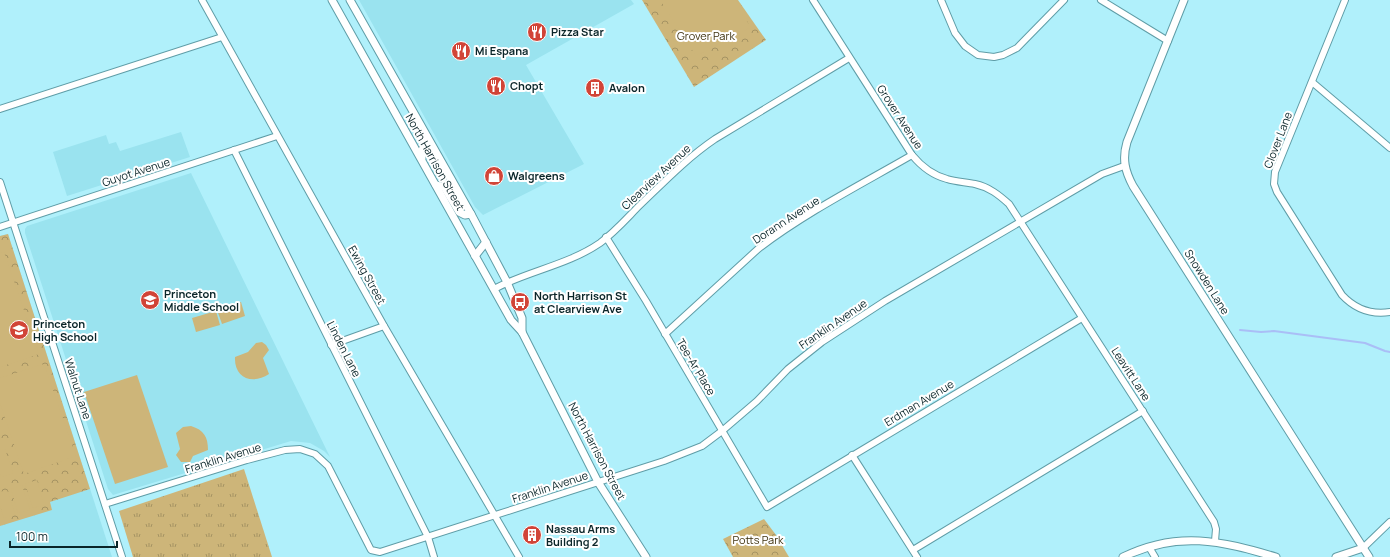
<svg xmlns="http://www.w3.org/2000/svg" width="1390" height="557" viewBox="0 0 1390 557" font-family="Manrope,sans-serif">
<style>
.built{fill:#9ae3ef}
.grass{fill:url(#grass-tufts)}
.forest{fill:url(#forest-crowns)}
.pitch{fill:#cdb579}
.lines{fill:none;stroke-linecap:round;stroke-linejoin:round}
.stream{stroke:#aabef6;stroke-width:2}
.minor-casing{stroke:#5f9da7;stroke-width:8}
.tertiary-casing{stroke:#5f9da7;stroke-width:9}
.minor{stroke:#fff;stroke-width:6}
.tertiary{stroke:#fff;stroke-width:7}
.labels{text-anchor:middle;stroke-width:4;stroke-linejoin:round;paint-order:stroke}
.poi-label{font-size:11px;font-weight:bold;fill:#0a2529;stroke:#fff;text-anchor:start}
.park-label{font-size:11px;fill:#3e310e;stroke:#fff}
.street-label{font-size:11px;fill:#0a2529;stroke:#fff}
</style>
<defs>
<pattern id="grass-tufts" width="24" height="20" patternUnits="userSpaceOnUse"><rect width="24" height="20" fill="#cdb579"/><path d="M3 7l-1-3M5 7V3M7 7l1-3M15 17l-1-3M17 17v-4M19 17l1-3" fill="none" stroke="#a59363"/></pattern>
<pattern id="forest-crowns" width="20" height="18" patternUnits="userSpaceOnUse"><rect width="20" height="18" fill="#cdb579"/><path d="M2 6a3 3 0 1 1 6 0M12 15a3 3 0 1 1 6 0" fill="none" stroke="#a59363"/></pattern>
</defs>
<rect width="100%" height="100%" fill="#b0f0fb"/>
<g class="built">
<polygon points="359,0 631,0 634,4 526,65 584,164 483,215 475,207"/>
<polygon points="181,132 190,157 67,196 53,152 106,135 109,144 116,142 120,151"/>
<polygon points="191,173 330,457 324,451 310,443 291,441 113,495 108,489 25,233 25,229 27,226"/>
<polygon points="8,234 112,557 0,557 0,236"/>
</g>
<polygon class="grass" points="244,469 272,557 133,557 119,511"/>
<g class="forest">
<polygon points="642,0 738,0 766,40 694,87"/>
<polygon points="8,234 90,489 50,502 52,510 0,526 0,236"/>
<polygon points="764,519 776,535 789,557 733,557 723,539"/>
</g>
<g class="pitch">
<polygon points="668,0 724,0 742,14 751,27 696,56 662,3"/>
<polygon points="4,252 39,354 0,367 0,253"/>
<polygon points="241,302 245,316 222,324 217,310"/>
<polygon points="216,311 220,325 196,332 192,318"/>
<path d="M262,342L266,345L269,350L263,358L269,374C252,385 234,378 235,357L248,352L256,343Z"/>
<polygon points="44,364 76,456 24,474 0,403 0,378"/>
<polygon points="137,375 168,467 115,484 84,392"/>
<path d="M191,426C204,430 208,437 208,450L193,456L190,462H181L176,455L180,449L176,433L183,427Z"/>
<polygon points="5,449 13,473 1,477 0,473 0,450"/>
<polygon points="37,480 44,505 33,508 25,484"/>
<polygon points="22,485 30,510 18,513 11,489"/>
<polygon points="7,490 15,514 4,518 0,506 0,492"/>
</g>
<g class="lines">
<polyline class="stream" points="1240,330 1261,332 1274,331 1365,343 1385,351 1390,352"/>
<defs>
<g id="minor">
<polyline points="202,0 384,326 519,557"/>
<path d="M813,0L912,155C921,166 932,175 947,179C956,182 966,182 975,184C989,187 999,195 1009,204L1214,522L1216,529L1215,541"/>
<polyline points="941,0 955,33 965,46 978,55 994,57 1003,55 1017,48 1064,0"/>
<polyline points="1101,0 1168,41"/>
<path d="M1345,0L1275,172L1274,184L1277,192L1342,295C1355,309 1370,315 1390,312"/>
<polyline points="1312,82 1390,148"/>
<polyline points="0,109 222,37"/>
<polyline points="234,150 428,537 434,557"/>
<polyline points="0,182 122,557"/>
<polyline points="0,227 277,136"/>
<polyline points="606,237 646,301 767,507 1082,318"/>
<path d="M494,289C528,271 568,265 600,243C615,232 627,218 640,205C664,182 687,158 715,139L849,58"/>
<path d="M665,334L758,249C805,213 860,185 912,155"/>
<polyline points="331,345 384,326"/>
<polyline points="852,455 917,557"/>
<polyline points="105,504 247,460 285,450 300,449 315,454 328,466 371,550 380,552 664,461 702,446 722,431 757,401 788,369 822,342 885,301 1102,174 1124,166"/>
<polyline points="1149,547 1155,557"/>
<polyline points="1363,548 1390,522"/>
<polyline points="913,550 1143,411"/>
</g>
<g id="tertiary">
<polyline points="332,0 511,320 522,332 598,482 646,557"/>
<polyline points="350,0 471,214 507,282 522,318 522,332"/>
<path d="M1184,0L1127,142C1122,159 1125,171 1133,186L1369,557"/>
<polyline points="422,158 421,153 427,137"/>
<polyline points="436,185 444,187 459,212 465,215 471,214"/>
<polyline points="475,256 486,242"/>
<path d="M1123,557C1178,530 1221,541 1276,557"/>
<polyline points="1336,557 1363,548"/>
</g>
</defs>
<use href="#minor" class="minor-casing"/>
<use href="#tertiary" class="tertiary-casing"/>
<use href="#minor" class="minor"/>
<use href="#tertiary" class="tertiary"/>
</g>
<defs>
<symbol id="restaurant-disc" viewBox="-11 -11 22 22"><circle r="9.5" fill="#d14437" stroke="#fff"/><path d="M-5-6h1v4h1v-4h1v4h1v-4h1v5L-1.5 .5V6h-2V.5L-5-1ZM5-6V6H3V1.5H1.5Q1.5-4 5-6Z" fill="#fff"/></symbol>
<symbol id="building-disc" viewBox="-11 -11 22 22"><circle r="9.5" fill="#d14437" stroke="#fff"/><path d="M-4-6H4V6H1V3H-1V6H-4ZM-2.5-4.3h1.7v1.8h-1.7ZM.8-4.3h1.7v1.8H.8ZM-2.5-1h1.7V.8h-1.7ZM.8-1h1.7V.8H.8Z" fill="#fff"/></symbol>
<symbol id="shop-disc" viewBox="-11 -11 22 22"><circle r="9.5" fill="#d14437" stroke="#fff"/><path d="M-5-2.5h2.3a2.7 3.5 0 0 1 5.4 0H5L5.5 6h-11ZM-1.5-2.5h3a1.5 2.3 0 0 0-3 0Z" fill="#fff"/></symbol>
<symbol id="school-disc" viewBox="-11 -11 22 22"><circle r="9.5" fill="#d14437" stroke="#fff"/><path d="M0-5L7-2L0 1L-7-2ZM-4 1L0 2.5L4 1V4Q0 6-4 4Z" fill="#fff"/></symbol>
<symbol id="bus-disc" viewBox="-11 -11 22 22"><circle r="9.5" fill="#d14437" stroke="#fff"/><path d="M-5-6H5V4H4V6H2V4H-2V6H-4V4H-5ZM-3.5-4V0h7V-4ZM-3.5 1.2v1.5H-2V1.2ZM2 1.2v1.5H3.5V1.2Z" fill="#fff"/></symbol>
</defs>
<g fill-rule="evenodd">
<use href="#restaurant-disc" x="526" y="21" width="22" height="22"/>
<use href="#restaurant-disc" x="450" y="40" width="22" height="22"/>
<use href="#restaurant-disc" x="485" y="75" width="22" height="22"/>
<use href="#building-disc" x="584" y="77" width="22" height="22"/>
<use href="#shop-disc" x="483" y="165" width="22" height="22"/>
<use href="#school-disc" x="139" y="289" width="22" height="22"/>
<use href="#bus-disc" x="509" y="291" width="22" height="22"/>
<use href="#school-disc" x="8" y="319" width="22" height="22"/>
<use href="#building-disc" x="521" y="524" width="22" height="22"/>
</g>
<g class="labels">
<g class="poi-label">
<text x="551" y="36">Pizza Star</text>
<text x="475" y="55">Mi Espana</text>
<text x="510" y="90">Chopt</text>
<text x="609" y="92">Avalon</text>
<text x="508" y="180">Walgreens</text>
<text x="164" y="298">Princeton<tspan x="164" dy="13">Middle School</tspan></text>
<text x="534" y="300">North Harrison St<tspan x="534" dy="13">at Clearview Ave</tspan></text>
<text x="33" y="328">Princeton<tspan x="33" dy="13">High School</tspan></text>
<text x="546" y="533">Nassau Arms<tspan x="546" dy="13">Building 2</tspan></text>
</g>
<g class="park-label">
<text x="706" y="40">Grover Park</text>
<text x="758" y="544">Potts Park</text>
</g>
<g class="street-label">
<text transform="translate(900 117) rotate(57)" y="4">Grover Avenue</text>
<text transform="translate(1278 140) rotate(-69)" y="4">Clover Lane</text>
<text transform="translate(435 162) rotate(61)" y="4">North Harrison Street</text>
<text transform="translate(136 172) rotate(-18)" y="4">Guyot Avenue</text>
<text transform="translate(656 177) rotate(-43)" y="4">Clearview Avenue</text>
<text transform="translate(786 220) rotate(-33)" y="4">Dorann Avenue</text>
<text transform="translate(367 275) rotate(61)" y="4">Ewing Street</text>
<text transform="translate(1207 282) rotate(58)" y="4">Snowden Lane</text>
<text transform="translate(833 324) rotate(-34)" y="4">Franklin Avenue</text>
<text transform="translate(344 349) rotate(63)" y="4">Linden Lane</text>
<text transform="translate(696 367) rotate(59)" y="4">Tee-Ar Place</text>
<text transform="translate(1131 374) rotate(57)" y="4">Leavitt Lane</text>
<text transform="translate(78 389) rotate(72)" y="4">Walnut Lane</text>
<text transform="translate(919 403) rotate(-31)" y="4">Erdman Avenue</text>
<text transform="translate(597 451) rotate(62)" y="4">North Harrison Street</text>
<text transform="translate(223 458) rotate(-17)" y="4">Franklin Avenue</text>
<text transform="translate(550 487) rotate(-18)" y="4">Franklin Avenue</text>
</g>
</g>
<path d="M10 541v6h107v-6" fill="none" stroke="#0a2529" stroke-width="2"/>
<text x="16" y="541" font-size="12" fill="#0a2529" stroke="#ffffff" stroke-width="3" paint-order="stroke">100 m</text>
</svg>
